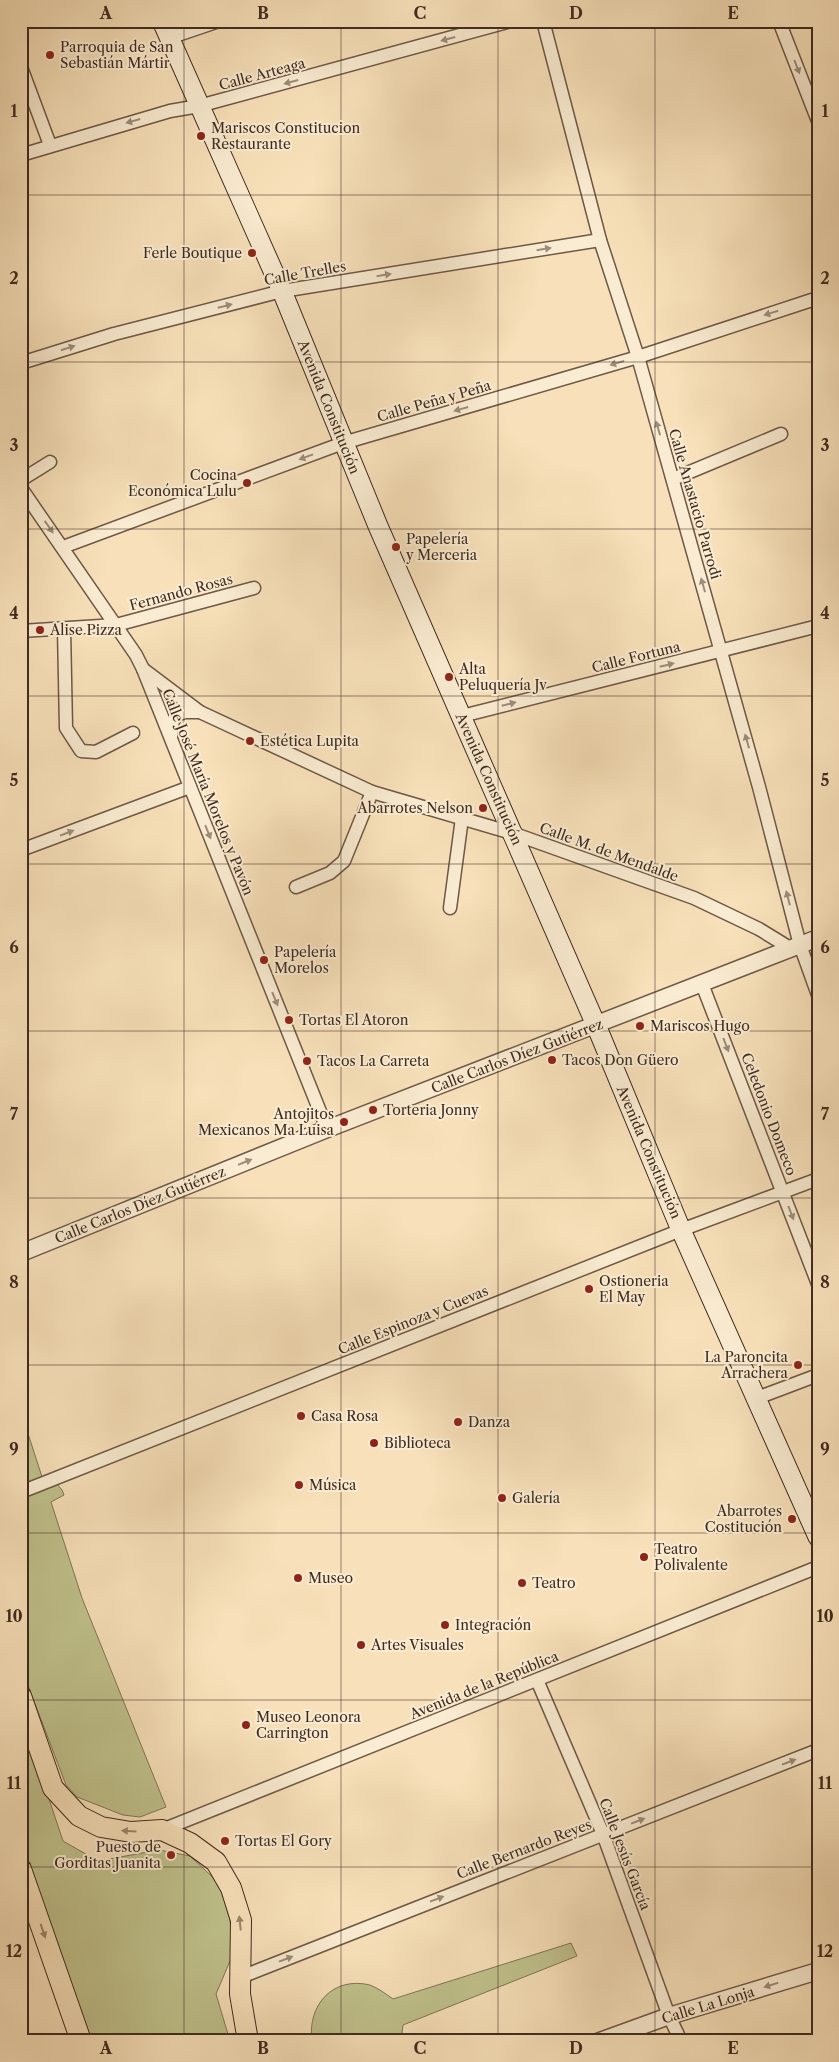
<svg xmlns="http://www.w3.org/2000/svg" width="839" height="2062" viewBox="0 0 839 2062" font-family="'Libre Caslon Text',serif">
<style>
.green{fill:#c0c28d;stroke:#807657}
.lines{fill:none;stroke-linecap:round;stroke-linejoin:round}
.minor-casing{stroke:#6e5847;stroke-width:15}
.tertiary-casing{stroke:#6e5847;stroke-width:19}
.secondary-casing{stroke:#402b21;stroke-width:21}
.primary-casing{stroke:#402b21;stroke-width:22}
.minor{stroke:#faecd2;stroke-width:12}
.tertiary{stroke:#faecd2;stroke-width:16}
.secondary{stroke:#faecd2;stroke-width:19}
.primary{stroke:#f8e1ba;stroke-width:20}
.oneway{fill:#9d8c7a}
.oneway2{fill:#9c866e}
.grid{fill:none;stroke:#402b21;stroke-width:1;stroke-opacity:0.55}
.poi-dot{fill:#8f2418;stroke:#faecd2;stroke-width:2}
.labels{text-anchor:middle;stroke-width:4;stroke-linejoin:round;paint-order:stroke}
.poi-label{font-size:14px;fill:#402b21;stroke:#faecd2;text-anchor:start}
.street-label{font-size:14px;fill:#402b21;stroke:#faecd2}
.neatline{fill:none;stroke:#402b21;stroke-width:2}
.grid-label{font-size:16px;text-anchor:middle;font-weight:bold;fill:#402b21}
</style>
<rect width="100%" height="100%" fill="#f8e1ba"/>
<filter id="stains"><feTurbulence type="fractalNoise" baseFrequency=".004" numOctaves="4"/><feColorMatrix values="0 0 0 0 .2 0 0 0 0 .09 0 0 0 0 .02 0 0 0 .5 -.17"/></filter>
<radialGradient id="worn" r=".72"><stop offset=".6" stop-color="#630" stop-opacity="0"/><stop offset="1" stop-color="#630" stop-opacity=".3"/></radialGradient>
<g class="green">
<polygon points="21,1412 44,1483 21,1492"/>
<polygon points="57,1484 62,1490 64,1495 51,1502 82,1598 166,1807 140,1817 123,1815 77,1797 66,1785 21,1667 21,1498"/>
<polygon points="21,1715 63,1841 98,1861 159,1850 190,1856 219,1883 230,1920 233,1954 216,1994 230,2041 85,2041 21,1862"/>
<path d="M571,1943L577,1956L403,2025L401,2041H312C307,2005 333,1976 370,1985C378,1988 386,1994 393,1999Z"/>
</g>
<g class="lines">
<defs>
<g id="minor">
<polyline points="543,21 600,240 638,357 759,787 800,945 818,995"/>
<polyline points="779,21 818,121"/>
<polyline points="169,38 219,21"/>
<polyline points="21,67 50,145"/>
<polyline points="21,155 170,111 199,106 511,21"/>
<polyline points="21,363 114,334 282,291 600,240"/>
<polyline points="673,479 781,434"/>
<polyline points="21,480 50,462"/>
<polyline points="21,488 136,655 143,669 327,1129"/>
<polyline points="63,547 343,443 638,357 818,298"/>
<polyline points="64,629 66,728 81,751 96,752 133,733"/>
<polyline points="21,631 116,625 254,588"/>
<polyline points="143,669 200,712 372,792 512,833 694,898 759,929 790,948"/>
<polyline points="462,716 818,626"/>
<polyline points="171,737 171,726 176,715 185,712 200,712"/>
<polyline points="21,850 190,787"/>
<polyline points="296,887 330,873 344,861 372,792"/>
<polyline points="450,908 462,818"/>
<polyline points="702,984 818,1284"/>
<polyline points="757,1398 818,1375"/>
<polyline points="21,1492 681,1230 818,1179"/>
<polyline points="537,1680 603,1834 669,2016 681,2041"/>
<polyline points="162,1830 818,1567"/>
<polyline points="241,1977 818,1750"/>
</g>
<g id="tertiary">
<polyline points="21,1253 327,1129 818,938"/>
<polyline points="600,2041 669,2016 818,1971"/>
</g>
<polyline id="secondary" points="162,21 282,291 378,526 596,1025 681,1230 818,1537"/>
<g id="primary">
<polyline points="21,1696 53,1788 79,1816 101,1827 131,1832 162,1830 190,1843 216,1862 231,1888 241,1920 240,1994 248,2041"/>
<polyline points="21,1869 81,2041"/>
</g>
</defs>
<use href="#minor" class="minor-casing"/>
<use href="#tertiary" class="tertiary-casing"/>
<use href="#secondary" class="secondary-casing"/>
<use href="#primary" class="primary-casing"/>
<use href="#minor" class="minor"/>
<use href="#tertiary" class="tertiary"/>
<use href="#secondary" class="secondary"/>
<use href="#primary" class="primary"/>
</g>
<defs><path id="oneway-solid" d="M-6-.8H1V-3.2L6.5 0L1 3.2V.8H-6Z" transform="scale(1.25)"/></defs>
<g class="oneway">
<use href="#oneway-solid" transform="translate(448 39) rotate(165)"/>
<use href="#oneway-solid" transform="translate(797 67) rotate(69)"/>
<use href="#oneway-solid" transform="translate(291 82) rotate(165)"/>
<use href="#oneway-solid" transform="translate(133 121) rotate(164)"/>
<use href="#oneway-solid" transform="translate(544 249) rotate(-9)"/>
<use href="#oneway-solid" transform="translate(384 275) rotate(-9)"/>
<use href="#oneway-solid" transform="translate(225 306) rotate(-14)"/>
<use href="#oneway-solid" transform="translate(771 313) rotate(162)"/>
<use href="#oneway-solid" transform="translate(68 348) rotate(-17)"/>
<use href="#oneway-solid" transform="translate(617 363) rotate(164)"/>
<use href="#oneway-solid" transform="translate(461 409) rotate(164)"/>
<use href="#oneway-solid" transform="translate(658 428) rotate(-106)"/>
<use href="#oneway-solid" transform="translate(306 457) rotate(160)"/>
<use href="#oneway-solid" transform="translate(49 527) rotate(55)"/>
<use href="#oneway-solid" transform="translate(703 585) rotate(-106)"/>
<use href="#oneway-solid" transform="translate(667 665) rotate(-14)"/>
<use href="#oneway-solid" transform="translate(509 704) rotate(-14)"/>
<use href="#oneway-solid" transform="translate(747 741) rotate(-106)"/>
<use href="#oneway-solid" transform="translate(208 832) rotate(68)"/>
<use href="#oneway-solid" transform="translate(67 833) rotate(-21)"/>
<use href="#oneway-solid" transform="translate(788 898) rotate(-104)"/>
<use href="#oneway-solid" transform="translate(275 999) rotate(68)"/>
<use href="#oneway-solid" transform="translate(726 1045) rotate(69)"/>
<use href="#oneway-solid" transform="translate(245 1162) rotate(-22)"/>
<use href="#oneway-solid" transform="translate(791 1213) rotate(69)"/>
<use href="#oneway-solid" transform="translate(789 1762) rotate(-21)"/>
<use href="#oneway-solid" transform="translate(638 1821) rotate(-21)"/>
<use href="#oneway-solid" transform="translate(437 1899) rotate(-21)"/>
<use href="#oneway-solid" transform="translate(286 1959) rotate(-21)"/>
<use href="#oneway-solid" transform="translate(771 1985) rotate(163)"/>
</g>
<g class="oneway2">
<use href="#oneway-solid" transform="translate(129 1831) rotate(-176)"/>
<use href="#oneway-solid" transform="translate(240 1923) rotate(-96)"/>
<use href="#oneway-solid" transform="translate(43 1931) rotate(71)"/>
</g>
<path class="grid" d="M184,21V2041M341,21V2041M498,21V2041M655,21V2041M21,195H818M21,362H818M21,529H818M21,696H818M21,864H818M21,1031H818M21,1198H818M21,1365H818M21,1533H818M21,1700H818M21,1867H818"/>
<g class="poi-dot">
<circle cx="50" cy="55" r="5"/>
<circle cx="201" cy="136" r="5"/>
<circle cx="252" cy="253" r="5"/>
<circle cx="247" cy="483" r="5"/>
<circle cx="396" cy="547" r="5"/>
<circle cx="40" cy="630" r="5"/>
<circle cx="449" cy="677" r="5"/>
<circle cx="250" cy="741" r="5"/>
<circle cx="483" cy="808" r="5"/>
<circle cx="264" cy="960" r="5"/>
<circle cx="289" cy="1020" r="5"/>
<circle cx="640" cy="1026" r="5"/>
<circle cx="552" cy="1060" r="5"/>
<circle cx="307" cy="1061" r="5"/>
<circle cx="373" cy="1110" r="5"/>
<circle cx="344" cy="1122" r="5"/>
<circle cx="589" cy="1289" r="5"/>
<circle cx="798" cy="1365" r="5"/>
<circle cx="301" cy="1416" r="5"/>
<circle cx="458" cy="1422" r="5"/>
<circle cx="374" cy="1443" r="5"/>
<circle cx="299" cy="1485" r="5"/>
<circle cx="502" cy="1498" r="5"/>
<circle cx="792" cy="1519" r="5"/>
<circle cx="644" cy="1557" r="5"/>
<circle cx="298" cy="1578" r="5"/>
<circle cx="522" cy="1583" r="5"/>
<circle cx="445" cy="1625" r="5"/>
<circle cx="361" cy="1645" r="5"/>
<circle cx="246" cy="1725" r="5"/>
<circle cx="225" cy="1841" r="5"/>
<circle cx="171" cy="1855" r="5"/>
</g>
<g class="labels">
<g class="poi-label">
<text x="60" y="52">Parroquia de San<tspan x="60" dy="16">Sebastián Mártir</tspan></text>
<text x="211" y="133">Mariscos Constitucion<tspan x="211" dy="16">Restaurante</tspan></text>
<text x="242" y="258" text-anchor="end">Ferle Boutique</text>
<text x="237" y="480" text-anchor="end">Cocina<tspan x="237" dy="16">Económica Lulu</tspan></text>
<text x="406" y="544">Papelería<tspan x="406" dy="16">y Merceria</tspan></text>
<text x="50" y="635">Alise Pizza</text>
<text x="459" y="674">Alta<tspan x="459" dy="16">Peluquería Jv</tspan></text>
<text x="260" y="746">Estética Lupita</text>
<text x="473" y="813" text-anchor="end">Abarrotes Nelson</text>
<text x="274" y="957">Papelería<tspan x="274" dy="16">Morelos</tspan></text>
<text x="299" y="1025">Tortas El Atoron</text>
<text x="650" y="1031">Mariscos Hugo</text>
<text x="562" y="1065">Tacos Don Güero</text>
<text x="317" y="1066">Tacos La Carreta</text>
<text x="383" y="1115">Torteria Jonny</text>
<text x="334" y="1119" text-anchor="end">Antojitos<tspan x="334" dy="16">Mexicanos Ma Luisa</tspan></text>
<text x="599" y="1286">Ostioneria<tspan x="599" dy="16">El May</tspan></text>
<text x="788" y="1362" text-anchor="end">La Paroncita<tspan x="788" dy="16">Arrachera</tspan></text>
<text x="311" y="1421">Casa Rosa</text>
<text x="468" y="1427">Danza</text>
<text x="384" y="1448">Biblioteca</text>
<text x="309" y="1490">Música</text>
<text x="512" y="1503">Galería</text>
<text x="782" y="1516" text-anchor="end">Abarrotes<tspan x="782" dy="16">Costitución</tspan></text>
<text x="654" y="1554">Teatro<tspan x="654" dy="16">Polivalente</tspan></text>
<text x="308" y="1583">Museo</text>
<text x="532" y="1588">Teatro</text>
<text x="455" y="1630">Integración</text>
<text x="371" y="1650">Artes Visuales</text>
<text x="256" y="1722">Museo Leonora<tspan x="256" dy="16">Carrington</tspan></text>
<text x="235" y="1846">Tortas El Gory</text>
<text x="161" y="1852" text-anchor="end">Puesto de<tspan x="161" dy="16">Gorditas Juanita</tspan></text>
</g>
<g class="street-label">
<text transform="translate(262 74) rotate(-15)" y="5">Calle Arteaga</text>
<text transform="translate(305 273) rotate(-10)" y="5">Calle Trelles</text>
<text transform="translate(434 401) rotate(-16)" y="5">Calle Peña y Peña</text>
<text transform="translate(329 407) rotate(68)" y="5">Avenida Constitución</text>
<text transform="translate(695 504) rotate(74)" y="5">Calle Anastacio Parrodi</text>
<text transform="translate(181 592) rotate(-15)" y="5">Fernando Rosas</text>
<text transform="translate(636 657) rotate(-14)" y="5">Calle Fortuna</text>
<text transform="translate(489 779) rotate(66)" y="5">Avenida Constitución</text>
<text transform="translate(208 792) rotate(68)" y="5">Calle José María Morelos y Pavón</text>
<text transform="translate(609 852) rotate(20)" y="5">Calle M. de Mendalde</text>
<text transform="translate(517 1056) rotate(-21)" y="5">Calle Carlos Díez Gutiérrez</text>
<text transform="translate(769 1114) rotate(69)" y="5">Celedonio Domeco</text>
<text transform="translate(649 1152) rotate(67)" y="5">Avenida Constitución</text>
<text transform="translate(140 1205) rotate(-22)" y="5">Calle Carlos Díez Gutiérrez</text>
<text transform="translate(413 1320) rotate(-22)" y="5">Calle Espinoza y Cuevas</text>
<text transform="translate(484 1685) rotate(-22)" y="5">Avenida de la República</text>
<text transform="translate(524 1849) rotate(-21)" y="5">Calle Bernardo Reyes</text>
<text transform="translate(625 1854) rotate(69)" y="5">Calle Jesús García</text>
<text transform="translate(708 2005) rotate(-17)" y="5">Calle La Lonja</text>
</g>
</g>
<rect width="839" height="2062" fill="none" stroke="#f8e1ba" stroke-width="55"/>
<rect x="28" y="28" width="784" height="2006" class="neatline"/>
<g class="grid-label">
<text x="106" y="19">A</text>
<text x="263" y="19">B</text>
<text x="420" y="19">C</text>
<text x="576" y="19">D</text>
<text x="733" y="19">E</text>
<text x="14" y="117">1</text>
<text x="825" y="117">1</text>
<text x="14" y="284">2</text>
<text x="825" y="284">2</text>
<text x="14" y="451">3</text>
<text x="825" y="451">3</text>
<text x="14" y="619">4</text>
<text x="825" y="619">4</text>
<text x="14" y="786">5</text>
<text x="825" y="786">5</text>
<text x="14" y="953">6</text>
<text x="825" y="953">6</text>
<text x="14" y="1120">7</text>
<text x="825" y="1120">7</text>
<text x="14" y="1288">8</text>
<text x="825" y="1288">8</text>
<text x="14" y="1455">9</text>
<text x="825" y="1455">9</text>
<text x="14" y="1622">10</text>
<text x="825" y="1622">10</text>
<text x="14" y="1789">11</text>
<text x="825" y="1789">11</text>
<text x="14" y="1957">12</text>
<text x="825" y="1957">12</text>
<text x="106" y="2054">A</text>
<text x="263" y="2054">B</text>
<text x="420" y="2054">C</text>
<text x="576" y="2054">D</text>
<text x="733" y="2054">E</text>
</g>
<rect width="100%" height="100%" filter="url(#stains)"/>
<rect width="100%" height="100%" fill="url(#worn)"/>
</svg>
